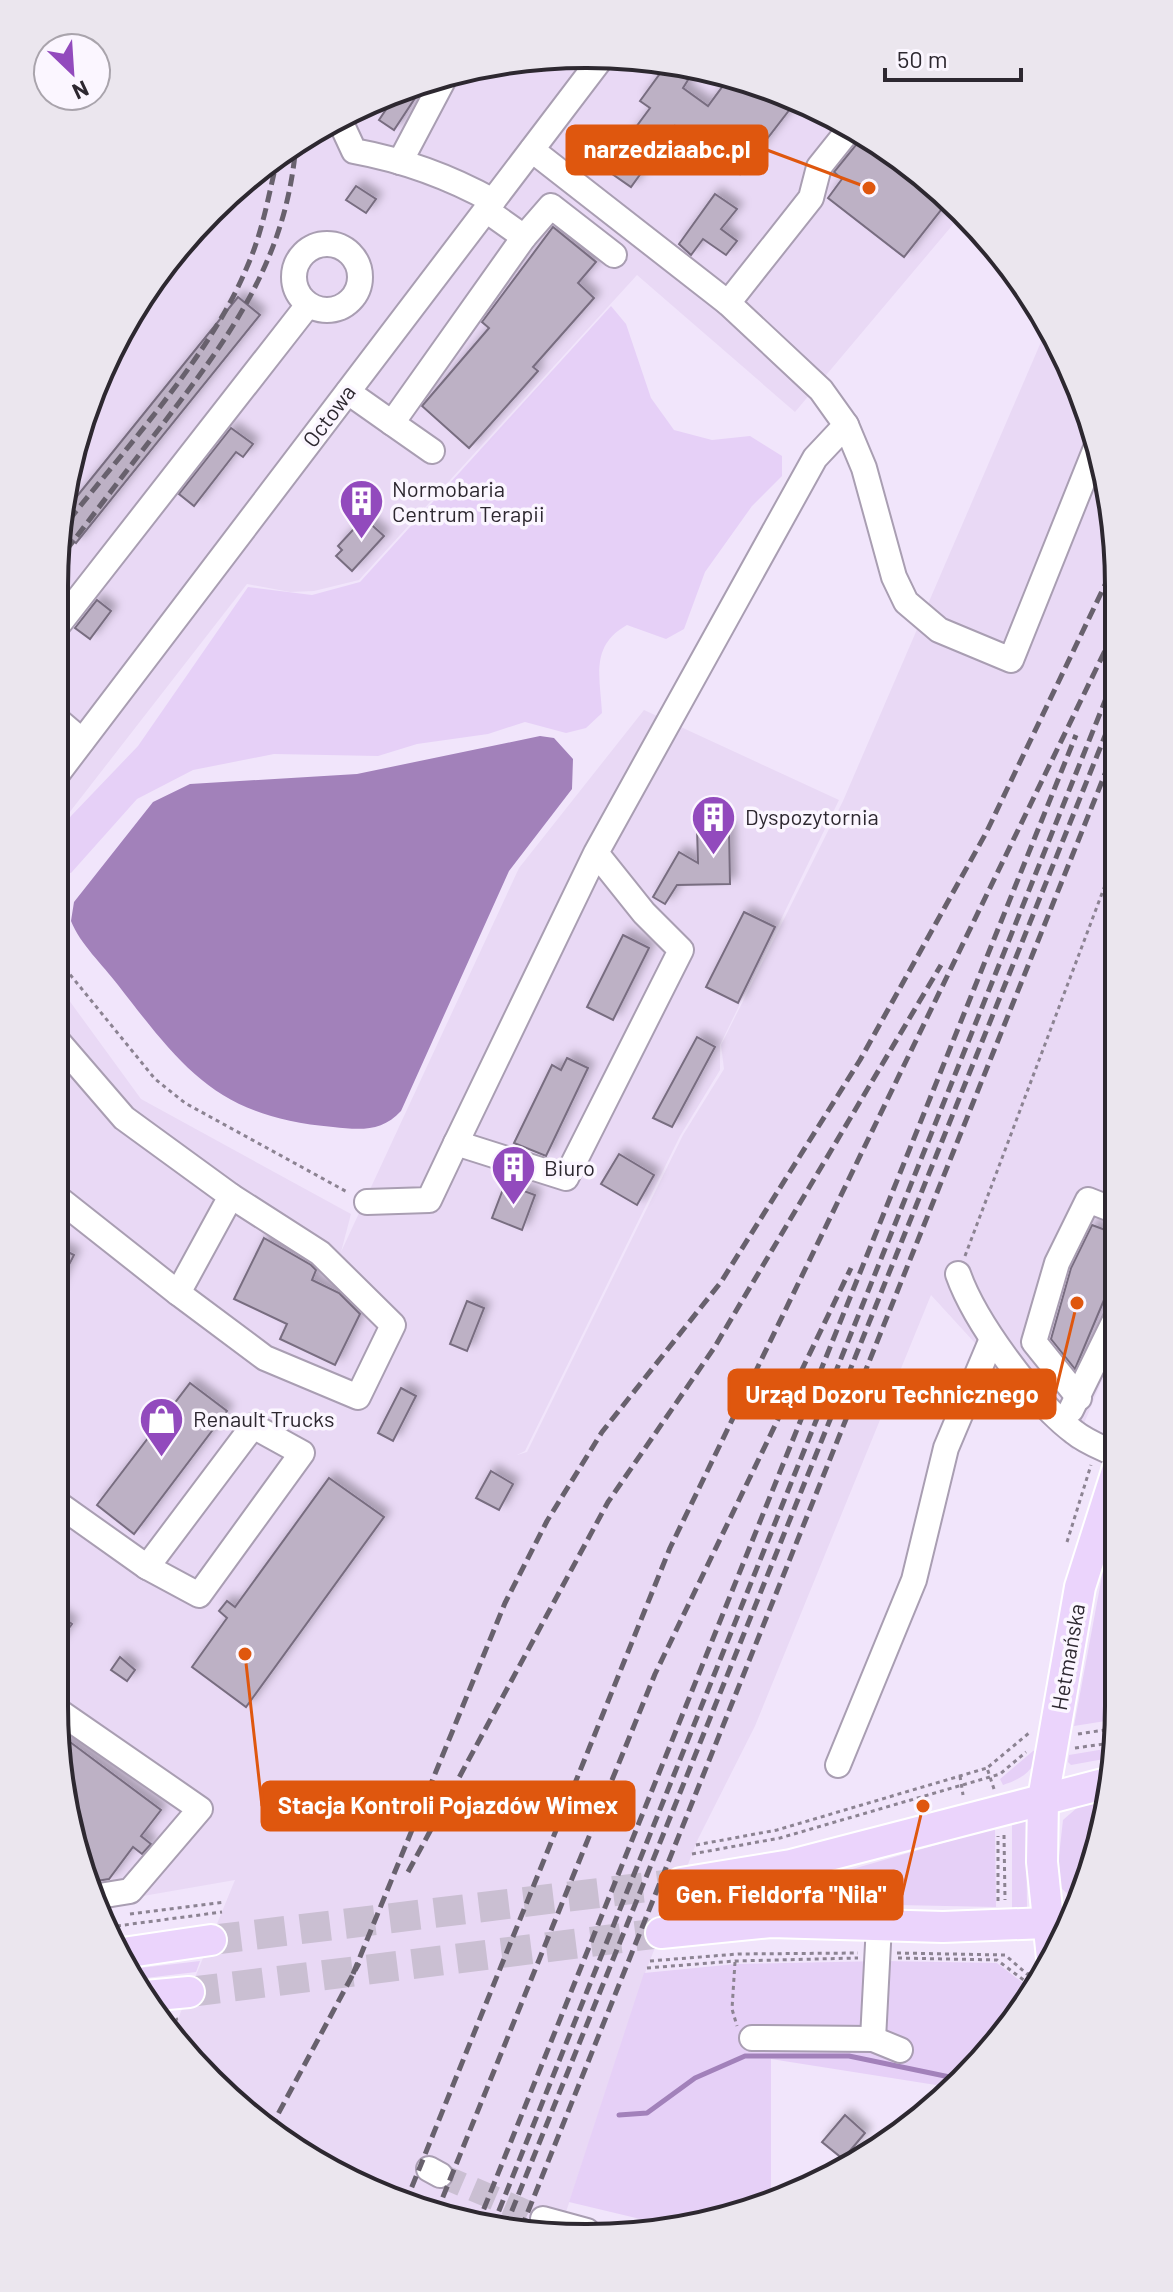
<svg xmlns="http://www.w3.org/2000/svg" width="1173" height="2292" viewBox="0 0 1173 2292" font-family="Barlow,sans-serif">
<style>
.built{fill:#e9d9f5}
.green{fill:#e6d0f7}
.water{fill:#a281ba}
.lines{fill:none;stroke-linecap:round;stroke-linejoin:round}
.stream{stroke:#a281ba;stroke-width:5}
.building{fill:#bdb1c5;stroke:#786d80;stroke-width:2;filter:url(#shadow)}
.minor-tunnel{stroke:#cabfd2;stroke-width:24;stroke-dasharray:24 12;stroke-linecap:butt}
.major-tunnel{stroke:#cabfd2;stroke-width:30;stroke-dasharray:30 15;stroke-linecap:butt}
.minor-casing{stroke:#a99eb2;stroke-width:28}
.major-casing{stroke:#fff;stroke-width:34}
.path{stroke:#8c8392;stroke-width:3;stroke-dasharray:4 4;stroke-linecap:butt}
.minor{stroke:#fff;stroke-width:24}
.major{stroke:#ebd4fc;stroke-width:30}
.rail{stroke:#68616d;stroke-width:5;stroke-dasharray:12 6;stroke-linecap:butt}
.labels{text-anchor:middle;stroke-width:7;stroke-linejoin:round;paint-order:stroke}
.street-label{font-size:22px;fill:#2d2830;stroke:#fbf6ff}
.poi-label{font-size:22px;fill:#2d2830;stroke:#fbf6ff;text-anchor:start}
.rim{fill:none;stroke:#2d2830;stroke-width:4}
.leader{fill:none;stroke:#df570e;stroke-width:3}
.callout-dot{fill:#df570e;stroke:#fbf6ff;stroke-width:3}
.callout{fill:#df570e;stroke:#df570e;stroke-width:3}
.callout-label{font-size:24px;text-anchor:middle;font-weight:bold;fill:#fff}
</style>
<defs>
<filter id="shadow"><feDropShadow dx="6" dy="-6" stdDeviation="4" flood-color="#0004"/></filter>
</defs>
<rect width="100%" height="100%" fill="#f1e5fb"/>
<g class="built">
<polygon points="621,55 724,72 822,109 911,164 961,215 795,412 637,275 359,580 314,591 290,592 247,584 55,831 55,552 72,449 109,351 164,263 235,186 320,126 415,82 517,59"/>
<polygon points="1047,328 1079,383 1114,517 1117,1344 1073,1450 931,1295 755,1726 698,1839 645,1973 560,2230 482,2228 382,2197 291,2149 171,2036 235,1880 97,1904 82,1877 54,1705 55,981 141,1099 351,1214 341,1252 519,868 644,710 839,800 720,1045 720,1070 680,1136 525,1451 517,1455 527,1452 683,1135 724,1069 721,1045 843,801"/>
</g>
<g class="green">
<path d="M611,306L626,324L651,398L674,430L712,440L750,436L782,456V476L752,506L705,572L684,629L666,639L627,625C590,646 600,676 602,713L586,728L566,733L525,722L488,734L417,744L378,756L274,754L193,770L137,799L71,873L55,870V838L71,816L138,746L248,587L312,595L360,582Z"/>
<polygon points="1104,1565 1111,1627 1118,1649 1118,1719 1074,1726"/>
<polygon points="1117,1747 1115,1757 1071,1765 1068,1762 1069,1755"/>
<path d="M1039,1750C1035,1771 1021,1779 1003,1785L1000,1779L1033,1751Z"/>
<polygon points="1108,1802 1101,1843 1078,1903 1060,1887 1058,1865 1063,1820 1078,1807"/>
<polygon points="1026,1819 1027,1907 1012,1908 1012,1822"/>
<polygon points="995,1828 996,1907 798,1903 673,1911 678,1901 811,1881"/>
<polygon points="200,1961 196,1972 137,1979 132,1969"/>
<polygon points="883,1961 997,1963 1023,1983 1025,1996 963,2082 955,2088 771,2059 771,2199 685,2225 657,2223 569,2202 644,1973 736,1964"/>
</g>
<path class="water" d="M540,736L554,738L573,759L572,789L509,871L401,1111C382,1132 360,1130 333,1127C218,1117 184,1070 118,985C103,965 80,944 71,921L74,902L153,802L190,784L357,774Z"/>
<g class="lines">
<polyline class="stream" points="619,2115 647,2113 695,2078 745,2056 849,2056 964,2080"/>
</g>
<g class="building">
<polygon points="667,64 688,80 683,88 708,106 731,75 797,100 740,174 675,126 631,187 605,169 650,108 640,101"/>
<polygon points="427,80 394,130 379,120 399,90"/>
<polygon points="864,135 911,164 948,201 904,257 828,198 842,179 834,172"/>
<polygon points="356,186 376,199 366,213 346,200"/>
<polygon points="715,194 737,209 721,229 737,241 726,255 703,239 691,255 679,244"/>
<polygon points="553,227 596,262 578,283 594,298 533,367 538,371 469,448 422,406 489,328 482,322"/>
<polygon points="238,297 260,315 76,543 59,529 61,516"/>
<polygon points="231,428 253,444 243,457 236,452 194,506 179,494"/>
<polygon points="364,518 384,536 352,571 336,556 342,550 338,546"/>
<polygon points="97,600 111,611 90,639 75,628"/>
<polygon points="697,828 729,828 730,884 677,885 665,904 653,897 679,852 698,863"/>
<polygon points="744,912 775,927 738,1003 706,987"/>
<polygon points="623,935 649,948 613,1020 587,1007"/>
<polygon points="697,1037 715,1047 672,1127 653,1118"/>
<polygon points="567,1058 588,1068 546,1156 514,1143 552,1065 561,1070"/>
<polygon points="619,1154 654,1175 637,1205 601,1184"/>
<polygon points="505,1184 535,1195 522,1230 492,1218"/>
<polygon points="1092,1225 1116,1234 1117,1269 1075,1369 1051,1339 1071,1268"/>
<polygon points="264,1238 311,1265 316,1270 312,1280 339,1293 360,1314 335,1365 280,1339 287,1324 234,1299"/>
<polygon points="54,1245 74,1255 54,1294"/>
<polygon points="467,1301 484,1308 467,1351 450,1344"/>
<polygon points="190,1383 227,1411 134,1534 97,1505"/>
<polygon points="401,1388 416,1396 393,1441 378,1433"/>
<polygon points="491,1471 513,1484 499,1510 476,1498"/>
<polygon points="329,1478 384,1517 246,1707 192,1667 227,1618 219,1611 227,1601 235,1607"/>
<polygon points="54,1611 72,1624 54,1648"/>
<polygon points="120,1657 135,1670 127,1681 111,1670"/>
<polygon points="58,1733 161,1810 141,1836 151,1844 142,1854 133,1847 109,1879 90,1882 82,1877"/>
<polygon points="845,2115 865,2133 843,2159 822,2142"/>
</g>
<g class="lines">
<polyline class="minor-tunnel" points="440,2175 543,2219"/>
<g class="major-tunnel">
<polyline points="211,1940 681,1883"/>
<polyline points="189,1992 661,1933"/>
</g>
<defs>
<g id="minor">
<path d="M342,116L341,123L354,151C403,160 450,177 493,201"/>
<polyline points="532,150 728,303 821,390 846,425 815,458 596,853 644,913 681,950 566,1178 456,1143 596,853"/>
<polyline points="400,162 446,75"/>
<polyline points="486,210 524,237 551,206 614,255"/>
<circle cx="327" cy="277" r="33"/>
<polyline points="728,303 811,198 819,167 851,127"/>
<polyline points="348,392 392,423"/>
<polyline points="846,425 864,468 894,577 906,602 939,630 1011,660 1096,448"/>
<polyline points="432,451 392,423 524,237"/>
<polyline points="55,629 308,305"/>
<polyline points="55,718 82,741"/>
<polyline points="55,777 603,56"/>
<polyline points="54,1195 178,1293 231,1196 124,1118 55,1038"/>
<polyline points="367,1202 429,1200 456,1143"/>
<path d="M958,1274C975,1322 1033,1401 1074,1432C1086,1442 1103,1448 1117,1455"/>
<polyline points="178,1293 265,1358 358,1397 393,1325 320,1253 231,1196"/>
<polyline points="1079,1398 1034,1342 1057,1263 1088,1200 1116,1211"/>
<polyline points="1071,1410 1117,1316"/>
<polygon points="253,1426 302,1453 199,1595 147,1567"/>
<polyline points="54,1501 147,1567"/>
<polyline points="54,1708 200,1809 130,1891 93,1897"/>
<polyline points="838,1765 914,1580 946,1448 992,1339"/>
<polyline points="752,2038 873,2039 900,2050"/>
<polyline points="873,2039 879,1925"/>
<polyline points="429,2169 440,2175"/>
<polyline points="543,2219 587,2231"/>
</g>
<g id="major">
<polyline points="681,1883 791,1865 1111,1782"/>
<polyline points="661,1933 771,1922 943,1927 1071,1922"/>
<polyline points="123,1953 211,1940"/>
<polyline points="1052,1958 1042,1862 1043,1799 1080,1587 1117,1471"/>
<polyline points="146,1996 189,1992"/>
</g>
</defs>
<use href="#minor" class="minor-casing"/>
<use href="#major" class="major-casing"/>
<g class="path">
<polyline points="55,956 155,1079 185,1103 349,1193"/>
<polyline points="965,1256 1115,859"/>
<polyline points="1105,1428 1117,1398"/>
<polyline points="1067,1542 1091,1465"/>
<polyline points="1078,1734 1118,1728"/>
<polyline points="1075,1748 1118,1742"/>
<polyline points="960,1776 963,1795"/>
<polyline points="994,1789 987,1768 1029,1733"/>
<polyline points="1004,1835 1005,1900"/>
<polyline points="696,1845 777,1830 987,1768"/>
<polyline points="692,1854 780,1838 983,1779 1000,1774 1026,1752"/>
<polyline points="998,1901 998,1836"/>
<polyline points="130,1914 225,1902"/>
<polyline points="109,1927 222,1912"/>
<polyline points="897,1953 1005,1955 1027,1974 1035,1972"/>
<polyline points="898,1958 997,1960 1025,1981 1037,1979"/>
<polyline points="650,1961 738,1954 858,1953"/>
<polyline points="735,1962 732,2009 737,2026"/>
<polyline points="647,1968 735,1961 858,1958"/>
<polyline points="160,2022 178,2019"/>
<polyline points="165,2031 174,2030"/>
</g>
<use href="#minor" class="minor"/>
<use href="#major" class="major"/>
<g class="rail">
<path d="M58,534C120,454 209,359 247,267C263,231 269,193 278,156"/>
<path d="M55,565C90,519 124,474 159,429C228,339 287,261 296,143"/>
<polyline points="408,1872 608,1502 714,1348 941,965"/>
<polyline points="353,1974 505,1603 547,1521 602,1432 721,1282 860,1060 986,833 1115,564"/>
<polyline points="270,2129 359,1963"/>
<polyline points="405,2204 670,1548 1115,630"/>
<polyline points="436,2214 655,1674 851,1268"/>
<polyline points="477,2226 1076,735"/>
<polyline points="492,2228 1115,676"/>
<polyline points="505,2228 1115,711"/>
<polyline points="521,2229 1115,749"/>
</g>
</g>
<defs>
<symbol id="building-pin" viewBox="-11 -11 22 30"><path d="M0 17L-7.5 6A9.5 9.5 0 1 1 7.5 6Z" fill="#924abd" stroke="#fbf6ff"/><path d="M-4-6H4V6H1V3H-1V6H-4ZM-2.5-4.3h1.7v1.8h-1.7ZM.8-4.3h1.7v1.8H.8ZM-2.5-1h1.7V.8h-1.7ZM.8-1h1.7V.8H.8Z" fill="#fff"/></symbol>
<symbol id="shop-pin" viewBox="-11 -11 22 30"><path d="M0 17L-7.5 6A9.5 9.5 0 1 1 7.5 6Z" fill="#924abd" stroke="#fbf6ff"/><path d="M-5-2.5h2.3a2.7 3.5 0 0 1 5.4 0H5L5.5 6h-11ZM-1.5-2.5h3a1.5 2.3 0 0 0-3 0Z" fill="#fff"/></symbol>
</defs>
<g fill-rule="evenodd">
<use href="#building-pin" x="336" y="476" width="51" height="69"/>
<use href="#building-pin" x="688" y="792" width="51" height="69"/>
<use href="#building-pin" x="488" y="1142" width="51" height="69"/>
<use href="#shop-pin" x="136" y="1394" width="51" height="69"/>
</g>
<g class="labels">
<g class="street-label">
<text transform="translate(329 416) rotate(-53)" y="8">Octowa</text>
<text transform="translate(1068 1657) rotate(-80)" y="8">Hetmańska</text>
</g>
<g class="poi-label">
<text x="392" y="497">Normobaria<tspan x="392" dy="25">Centrum Terapii</tspan></text>
<text x="745" y="825">Dyspozytornia</text>
<text x="544" y="1176">Biuro</text>
<text x="193" y="1427">Renault Trucks</text>
</g>
</g>
<path d="M0 0H1173V2292H0ZM586 68H587A518 518 0 0 1 1105 586V1706A518 518 0 0 1 587 2224H586A518 518 0 0 1 68 1706V586A518 518 0 0 1 586 68Z" fill="#ebe6ee" fill-rule="evenodd"/>
<path class="rim" d="M586 68H587A518 518 0 0 1 1105 586V1706A518 518 0 0 1 587 2224H586A518 518 0 0 1 68 1706V586A518 518 0 0 1 586 68Z"/>
<path class="leader" d="M869 188L767 150M1077 1303L1055 1394M245 1654L262 1806M923 1806L902 1895"/>
<g class="callout-dot">
<circle cx="869" cy="188" r="8"/>
<circle cx="1077" cy="1303" r="8"/>
<circle cx="245" cy="1654" r="8"/>
<circle cx="923" cy="1806" r="8"/>
</g>
<g class="callout">
<rect x="567" y="126" width="200" height="48" rx="8"/>
<rect x="729" y="1370" width="326" height="48" rx="8"/>
<rect x="262" y="1782" width="372" height="48" rx="8"/>
<rect x="660" y="1871" width="242" height="48" rx="8"/>
</g>
<g class="callout-label">
<text x="667" y="158">narzedziaabc.pl</text>
<text x="892" y="1403">Urząd Dozoru Technicznego</text>
<text x="448" y="1814">Stacja Kontroli Pojazdów Wimex</text>
<text x="781" y="1903">Gen. Fieldorfa "Nila"</text>
</g>
<g transform="translate(72 72) rotate(155)"><circle r="38" fill="#fbf6ff" stroke="#a9a4ac" stroke-width="2"/>
<path d="M0-6L14 30L0 20L-14 30Z" fill="#924abd"/>
<text y="-12" font-size="22" font-weight="bold" text-anchor="middle" fill="#2d2830">N</text>
</g>
<path d="M885 68v12h136v-12" fill="none" stroke="#2d2830" stroke-width="4"/>
<text x="897" y="68" font-size="24" fill="#2d2830" stroke="#fbf6ff" stroke-width="6" paint-order="stroke">50 m</text>
</svg>
